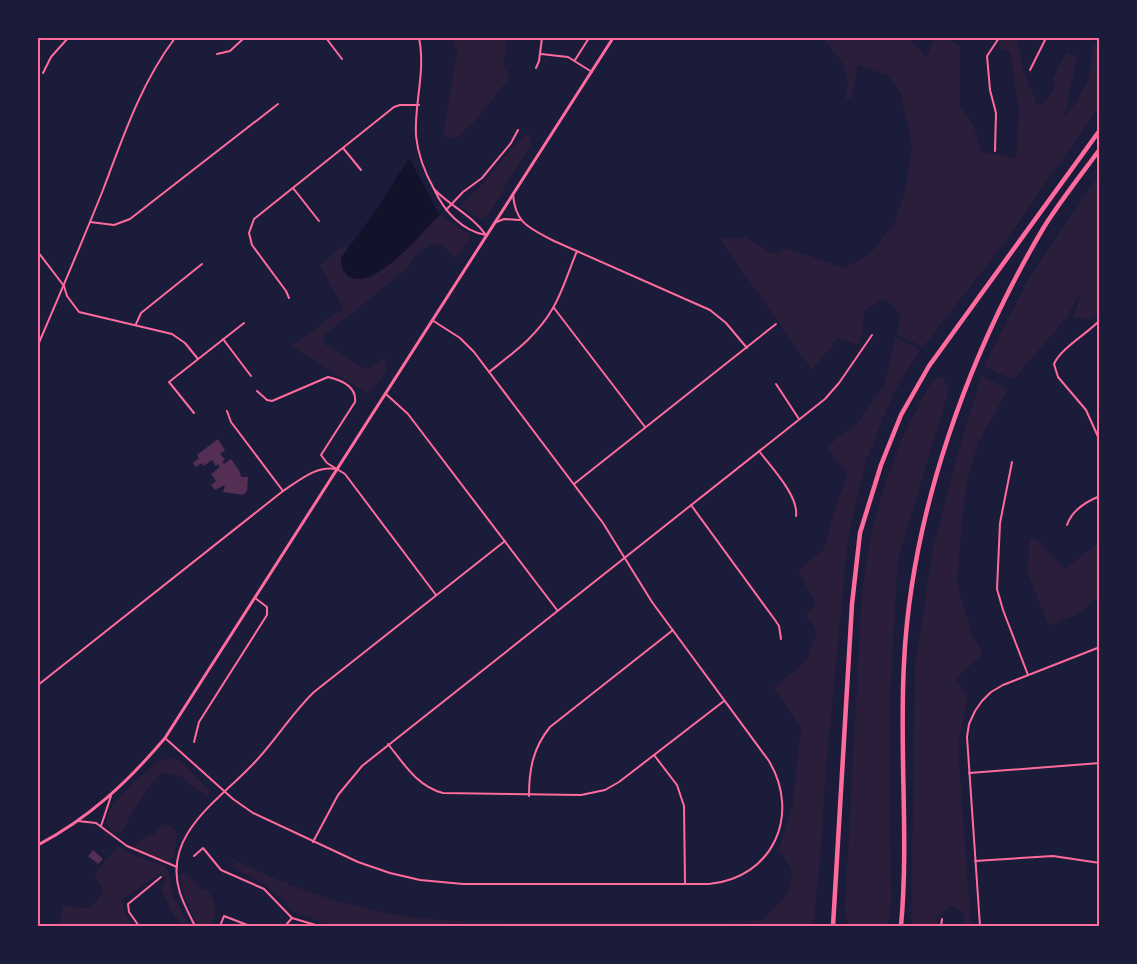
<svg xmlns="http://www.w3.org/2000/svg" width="1137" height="964" viewBox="0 0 1137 964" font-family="'Roboto Condensed',sans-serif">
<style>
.green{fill:#2a1e3b}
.water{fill:#12122b}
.building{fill:#542f53}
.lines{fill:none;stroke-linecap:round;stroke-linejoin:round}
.minor{stroke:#ff6b9d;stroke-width:2}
.secondary{stroke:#ff6b9d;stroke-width:3}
.motorway{stroke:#ff6b9d;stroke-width:4.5}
.neatline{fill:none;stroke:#ff6b9d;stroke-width:2}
</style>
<rect width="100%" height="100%" fill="#1b1b3a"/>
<g class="green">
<polygon points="452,38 507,38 503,65 510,77 474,122 455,139 443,135 457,52"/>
<path d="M824,38H909L926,57L934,41L946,39L960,46V107L973,124L982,152L1016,158L1019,108L1010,52L998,49L1001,38H1017L1023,70L1037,104L1041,106L1055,88L1052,79L1067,52L1077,58L1064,117L1075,104L1090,76L1092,41L1099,50V107L1001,247L923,347L897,334L901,315L893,305L883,299L864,311L863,331L858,345L838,338L812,370L720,239L746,237L772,254L786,248L844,268L870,254L894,224L906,188L912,144L900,92L887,75L858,65L851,98L845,99C853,69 840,61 824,38Z"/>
<polygon points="524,135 529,135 532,143 488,214 480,219 460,206 475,192"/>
<polygon points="1099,175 1099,310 1093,319 1073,318 1082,290 1066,318 1013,380 984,366 1029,278"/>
<path d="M440,214L469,234L470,239L457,259L442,246L430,244L418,252L407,268L326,334L323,339L324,344L365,369C374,367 379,360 385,359C392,371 375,385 368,394L292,346L343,308L320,265L344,246L348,247L341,258L354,279L368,278L384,269Z"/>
<path d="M895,338L920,350L893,394L866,461L848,538L826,767L820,864L813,926H332L293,912L284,901L263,883L237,870L230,858C290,888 361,913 429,919C474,923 521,921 566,922C631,923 697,924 762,920L788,893L793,871L779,849L792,809L801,728L774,688L807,660L817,631L806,614L816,604L798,571L824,549L837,502L848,475L827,447L859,421L884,386Z"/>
<polygon points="982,376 1008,389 979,441 967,480 962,521 957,584 972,634 983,654 954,680 968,695 958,745 971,926 963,926 964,912 951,905 938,916 937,926 911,926 915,667 933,548 963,435"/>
<polygon points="939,377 943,379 949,390 898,559 889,712 891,903 888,926 847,926 845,909 862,590 871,534 883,490 902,438 924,395 934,379"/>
<polygon points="1029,537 1039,542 1065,569 1099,543 1099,597 1076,615 1049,626 1028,573"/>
<path d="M173,757L184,764L210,792L207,797L179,775L161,773L143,794L121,833L113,832L106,824C107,820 108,814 110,810C119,795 155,759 173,757Z"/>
<polygon points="164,824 171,826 177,834 174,857 167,861 135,847 137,842 154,834"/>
<polygon points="117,846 137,857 163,865 168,869 173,896 189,926 184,926 174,917 161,888 166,879 161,873 121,900 126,916 134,926 55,926 61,919 62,906 88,908 97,901 103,890 95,875"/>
<path d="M184,872L202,890L208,891C218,906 217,910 212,926H199L196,923L184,894L180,875Z"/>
</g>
<path class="water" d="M408,160L411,161L436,209L440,214C424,231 372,295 347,275C342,270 341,265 341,258L372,216Z"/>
<g class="building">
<polygon points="218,439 225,450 220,454 225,459 222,462 224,464 231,459 240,472 241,477 248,477 247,491 243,495 223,492 225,485 215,490 211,485 216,481 211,474 220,467 218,464 216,466 212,460 204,466 202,463 196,467 193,463 199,458 197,455"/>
<polygon points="93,850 103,859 98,864 88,856"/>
</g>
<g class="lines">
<g class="minor">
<polyline points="326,38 342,59"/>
<path d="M419,38C426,72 414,103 416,136C418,155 425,173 434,189"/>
<polyline points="217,54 230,51 244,38"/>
<polyline points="541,54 568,57 592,72"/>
<polyline points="575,60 589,38"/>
<polyline points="536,68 539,61 542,38"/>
<polyline points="1030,70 1046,38"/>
<polyline points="43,73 51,57 68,38"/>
<polyline points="343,148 361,170"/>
<polyline points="995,151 996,113 990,90 987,56 999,38"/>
<polyline points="293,188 319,221"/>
<path d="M434,189C450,206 473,216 486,235C462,231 444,211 434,189Z"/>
<path d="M513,194C515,224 530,228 554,241L710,310L726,323L747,348"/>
<polyline points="446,210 463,192 482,178 511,143 518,130"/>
<polyline points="90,222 114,225 130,219 278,104"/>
<polyline points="494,223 504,219 520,220"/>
<polyline points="38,252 64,286 67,296 79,312 172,334 185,343 198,359"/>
<polyline points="289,298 286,291 252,245 249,233 254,219 394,107 400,105 419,105"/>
<polyline points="554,308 645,427"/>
<path d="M1100,320C1087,334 1061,348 1054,364L1058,377L1086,410L1100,441"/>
<polyline points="136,324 141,313 202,264"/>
<polyline points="223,339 251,376"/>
<path d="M38,345C60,294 82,242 103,190C123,137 141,83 175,38"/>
<path d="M489,372C513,353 537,336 553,308C563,291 569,270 577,251"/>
<polyline points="776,384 799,419"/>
<path d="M257,391L267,400L272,401L328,377C341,380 357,386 355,402L321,455L327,463L345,474L436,595"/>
<polyline points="386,394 408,414 557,610"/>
<polyline points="227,411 231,422 283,491"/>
<polyline points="194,413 169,382 244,323"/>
<path d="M759,451C771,467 799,496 796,516"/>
<polyline points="1012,462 1000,523 997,589 1003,610 1028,675"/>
<polyline points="574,484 776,324"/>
<polyline points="691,505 775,620 779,626 781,639"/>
<path d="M1067,525C1072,510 1085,502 1100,496"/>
<path d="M38,685L283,491C300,480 315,466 336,469"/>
<path d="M165,738L233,799L253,813L358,862L390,873L420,880L463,884H709C773,878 801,815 769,761L652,602L603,523L474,352L460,338L432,320"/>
<polyline points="194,742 199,722 267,615 267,607 255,598"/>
<path d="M388,744C404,764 417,786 443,793L581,795L605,790L619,782L724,701"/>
<polyline points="654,755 677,785 684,806 685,884"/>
<polyline points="969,773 1100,763"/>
<path d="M529,796C529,769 533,748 550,727L673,630"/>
<polyline points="78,821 96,823 127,846 177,867"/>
<polyline points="101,826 111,796"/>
<polyline points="313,842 338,795 362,766 825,399 839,383 872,335"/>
<polyline points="194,856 203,848 221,870 264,889 292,918"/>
<polyline points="975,861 1053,856 1100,863"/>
<polyline points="292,918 319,926"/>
<polyline points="139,926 129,912 128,904 161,877"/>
<path d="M195,926C190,916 184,905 180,893C161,834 221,799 255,762C276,740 292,713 314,692L505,541"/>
<polyline points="220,926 224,916 250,926"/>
<polyline points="285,926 292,918"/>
<polyline points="941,926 942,919"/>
<polyline points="980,926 967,737 969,724 975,711 982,701 991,692 1003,685 1100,647"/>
</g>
<path class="secondary" d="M38,845C89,818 128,782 165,738L613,38"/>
<g class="motorway">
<polyline points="833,926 852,604 860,533 881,465 901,415 929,366 1100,130"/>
<path d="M901,926C909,839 899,751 904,663C911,514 968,355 1044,227C1061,200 1081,175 1100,149"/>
</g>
</g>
<rect width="1137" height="964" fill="none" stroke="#1b1b3a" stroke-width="78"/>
<rect x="39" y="39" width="1059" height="886" class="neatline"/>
</svg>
